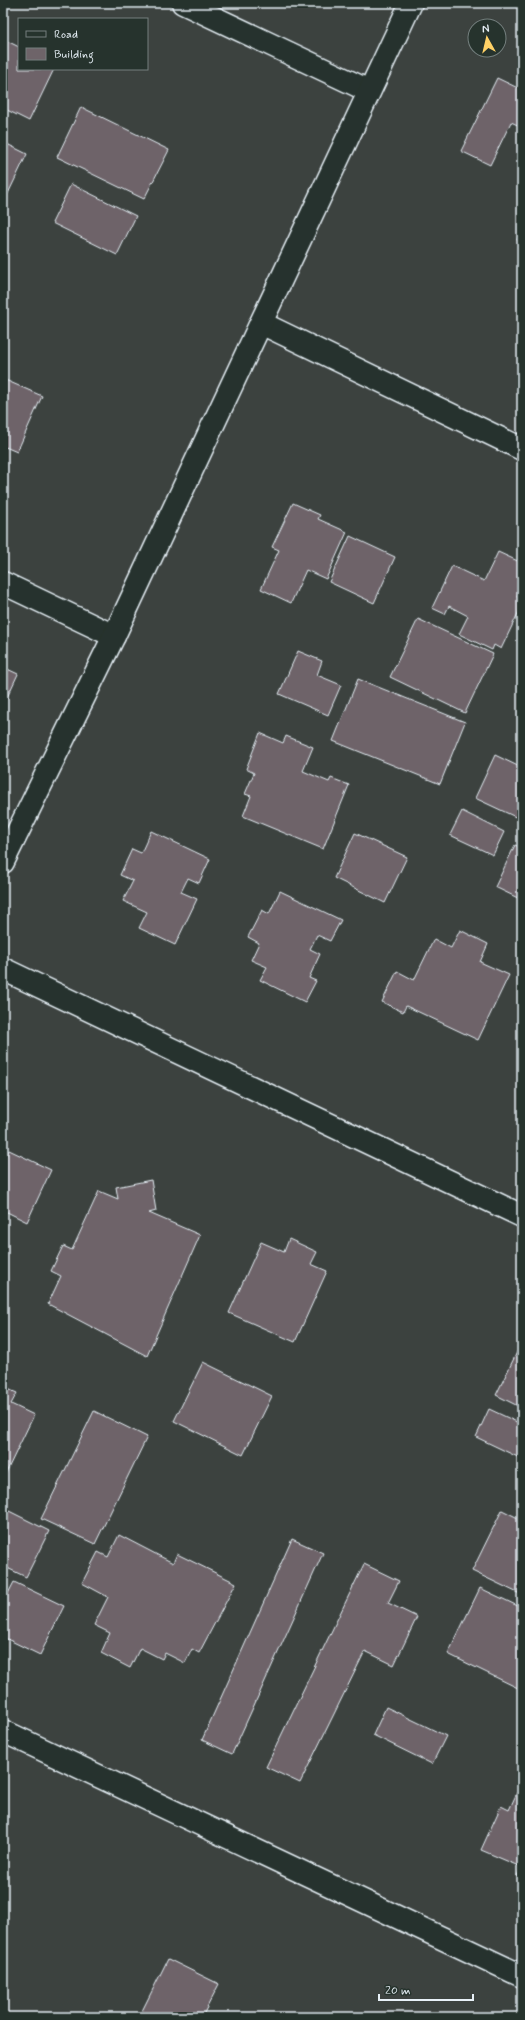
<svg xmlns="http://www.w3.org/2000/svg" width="525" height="2020" viewBox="0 0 525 2020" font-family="Mynerve,sans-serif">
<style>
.building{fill:#6e6469;stroke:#e8f1f8}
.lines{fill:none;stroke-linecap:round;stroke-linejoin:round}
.minor-casing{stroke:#e8f1f8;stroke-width:25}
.minor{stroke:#26332d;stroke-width:22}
</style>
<rect width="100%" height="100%" fill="#3c423f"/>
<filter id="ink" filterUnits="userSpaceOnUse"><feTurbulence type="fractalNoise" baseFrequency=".025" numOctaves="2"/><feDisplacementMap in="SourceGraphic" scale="8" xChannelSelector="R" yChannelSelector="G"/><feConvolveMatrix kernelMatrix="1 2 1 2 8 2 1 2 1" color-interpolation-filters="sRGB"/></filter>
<g filter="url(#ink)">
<g class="building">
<polygon points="7,41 19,47 19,69 54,69 29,121 3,108 3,49"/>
<polygon points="497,78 522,90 522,127 511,122 490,165 461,151"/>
<polygon points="81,107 169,150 144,199 57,157"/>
<polygon points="3,142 27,154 3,204"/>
<polygon points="71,184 136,216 117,255 52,223"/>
<polygon points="522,230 522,242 517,240"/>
<polygon points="3,379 42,396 17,452 3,446"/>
<polygon points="293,503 320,515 318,519 347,532 326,579 306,570 291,603 261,589 279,550 272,547"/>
<polygon points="350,536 395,557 374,603 329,582"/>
<polygon points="498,552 522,563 522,585 517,597 522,600 522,605 501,649 494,645 492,650 459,634 468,616 449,606 445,614 432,608 452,566 484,581"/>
<polygon points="418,619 493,654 465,713 390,677"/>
<polygon points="298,651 322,661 317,675 341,685 328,715 279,694"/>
<polygon points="3,667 18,674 3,706"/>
<polygon points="358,679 465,722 440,784 333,741"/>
<polygon points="260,733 283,743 286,736 313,747 303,771 329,782 331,778 349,785 323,849 243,816 251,796 245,794 254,773 246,769"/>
<polygon points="495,755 522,768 522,820 475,798"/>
<polygon points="462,811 504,832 493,855 450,835"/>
<polygon points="151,831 210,859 199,883 188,878 181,892 197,899 175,945 139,928 147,912 123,901 133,881 120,875 132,849 141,853"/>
<polygon points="355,833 407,857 385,903 334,878"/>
<polygon points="515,845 522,848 522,900 495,887"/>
<polygon points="280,891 341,920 330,941 317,935 310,949 320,954 309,978 316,981 305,1002 260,980 267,967 251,960 259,943 248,937 262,910 269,914"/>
<polygon points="460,930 488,944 480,962 509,975 478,1040 406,1006 403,1012 382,1002 397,971 414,980 434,939 451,948"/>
<polygon points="9,1150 51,1170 27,1222 3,1210 3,1161"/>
<polygon points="151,1180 156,1211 149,1213 200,1235 147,1356 48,1304 61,1276 51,1271 63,1246 72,1250 99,1191 118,1199 116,1187"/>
<polygon points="289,1239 317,1252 311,1264 327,1271 295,1342 229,1313 261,1242 284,1252"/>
<polygon points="522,1342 522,1408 496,1395"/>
<polygon points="203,1362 272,1396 243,1455 174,1421"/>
<polygon points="3,1387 17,1393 11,1404 34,1415 3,1479"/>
<polygon points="489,1409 519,1423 522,1416 522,1459 476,1437"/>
<polygon points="94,1411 147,1437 95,1544 41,1519"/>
<polygon points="3,1508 49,1531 26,1577 3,1566"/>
<polygon points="502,1510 522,1520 522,1595 472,1571"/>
<polygon points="119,1535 173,1563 177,1554 236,1583 199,1653 192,1649 185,1663 165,1653 162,1659 140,1648 130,1668 101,1653 110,1633 94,1625 108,1597 82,1583 98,1552 108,1557"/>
<polygon points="292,1539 323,1553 232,1754 202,1740"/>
<polygon points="364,1564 399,1581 388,1603 417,1617 394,1665 365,1651 300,1783 266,1767"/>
<polygon points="14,1582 64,1606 40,1655 3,1637 3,1603"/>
<polygon points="480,1588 522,1608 522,1690 448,1654"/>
<polygon points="386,1707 446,1736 432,1764 373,1735"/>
<polygon points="522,1782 522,1878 517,1876 521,1867 481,1850 501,1806 509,1810"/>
<polygon points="168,1959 219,1984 202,2017 139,2017"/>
</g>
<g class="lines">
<defs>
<g id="minor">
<polyline points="183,3 369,91"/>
<polyline points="261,323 522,449"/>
<polyline points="3,583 114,636"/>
<polyline points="3,862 114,636 411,3"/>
<polyline points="3,969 522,1216"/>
<polyline points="3,1731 522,1976"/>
</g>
</defs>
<use href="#minor" class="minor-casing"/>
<use href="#minor" class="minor"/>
</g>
</g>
<rect width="525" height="2020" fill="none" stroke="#26332d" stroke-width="16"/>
<rect x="8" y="8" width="509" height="2004" fill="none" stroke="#e8f1f8" stroke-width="1.5" filter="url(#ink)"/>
<rect x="18" y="18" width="130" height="52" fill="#26332d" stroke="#747f7e"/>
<rect x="26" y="31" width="20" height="6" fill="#26332d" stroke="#747f7e"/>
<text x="54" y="38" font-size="12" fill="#e8f1f8">Road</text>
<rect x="26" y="48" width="20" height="12" fill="#6e6469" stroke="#747f7e"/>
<text x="54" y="58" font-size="12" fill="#e8f1f8">Building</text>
<g transform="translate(487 38) rotate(352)"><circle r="19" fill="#26332d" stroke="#747f7e"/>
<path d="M0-3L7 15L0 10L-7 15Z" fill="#ffd166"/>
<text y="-6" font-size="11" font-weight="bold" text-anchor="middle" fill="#e8f1f8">N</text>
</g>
<path d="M379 1994v6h94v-6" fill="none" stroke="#e8f1f8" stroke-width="2"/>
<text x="385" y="1994" font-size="12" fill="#e8f1f8" stroke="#26332d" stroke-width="3" paint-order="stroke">20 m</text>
</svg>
